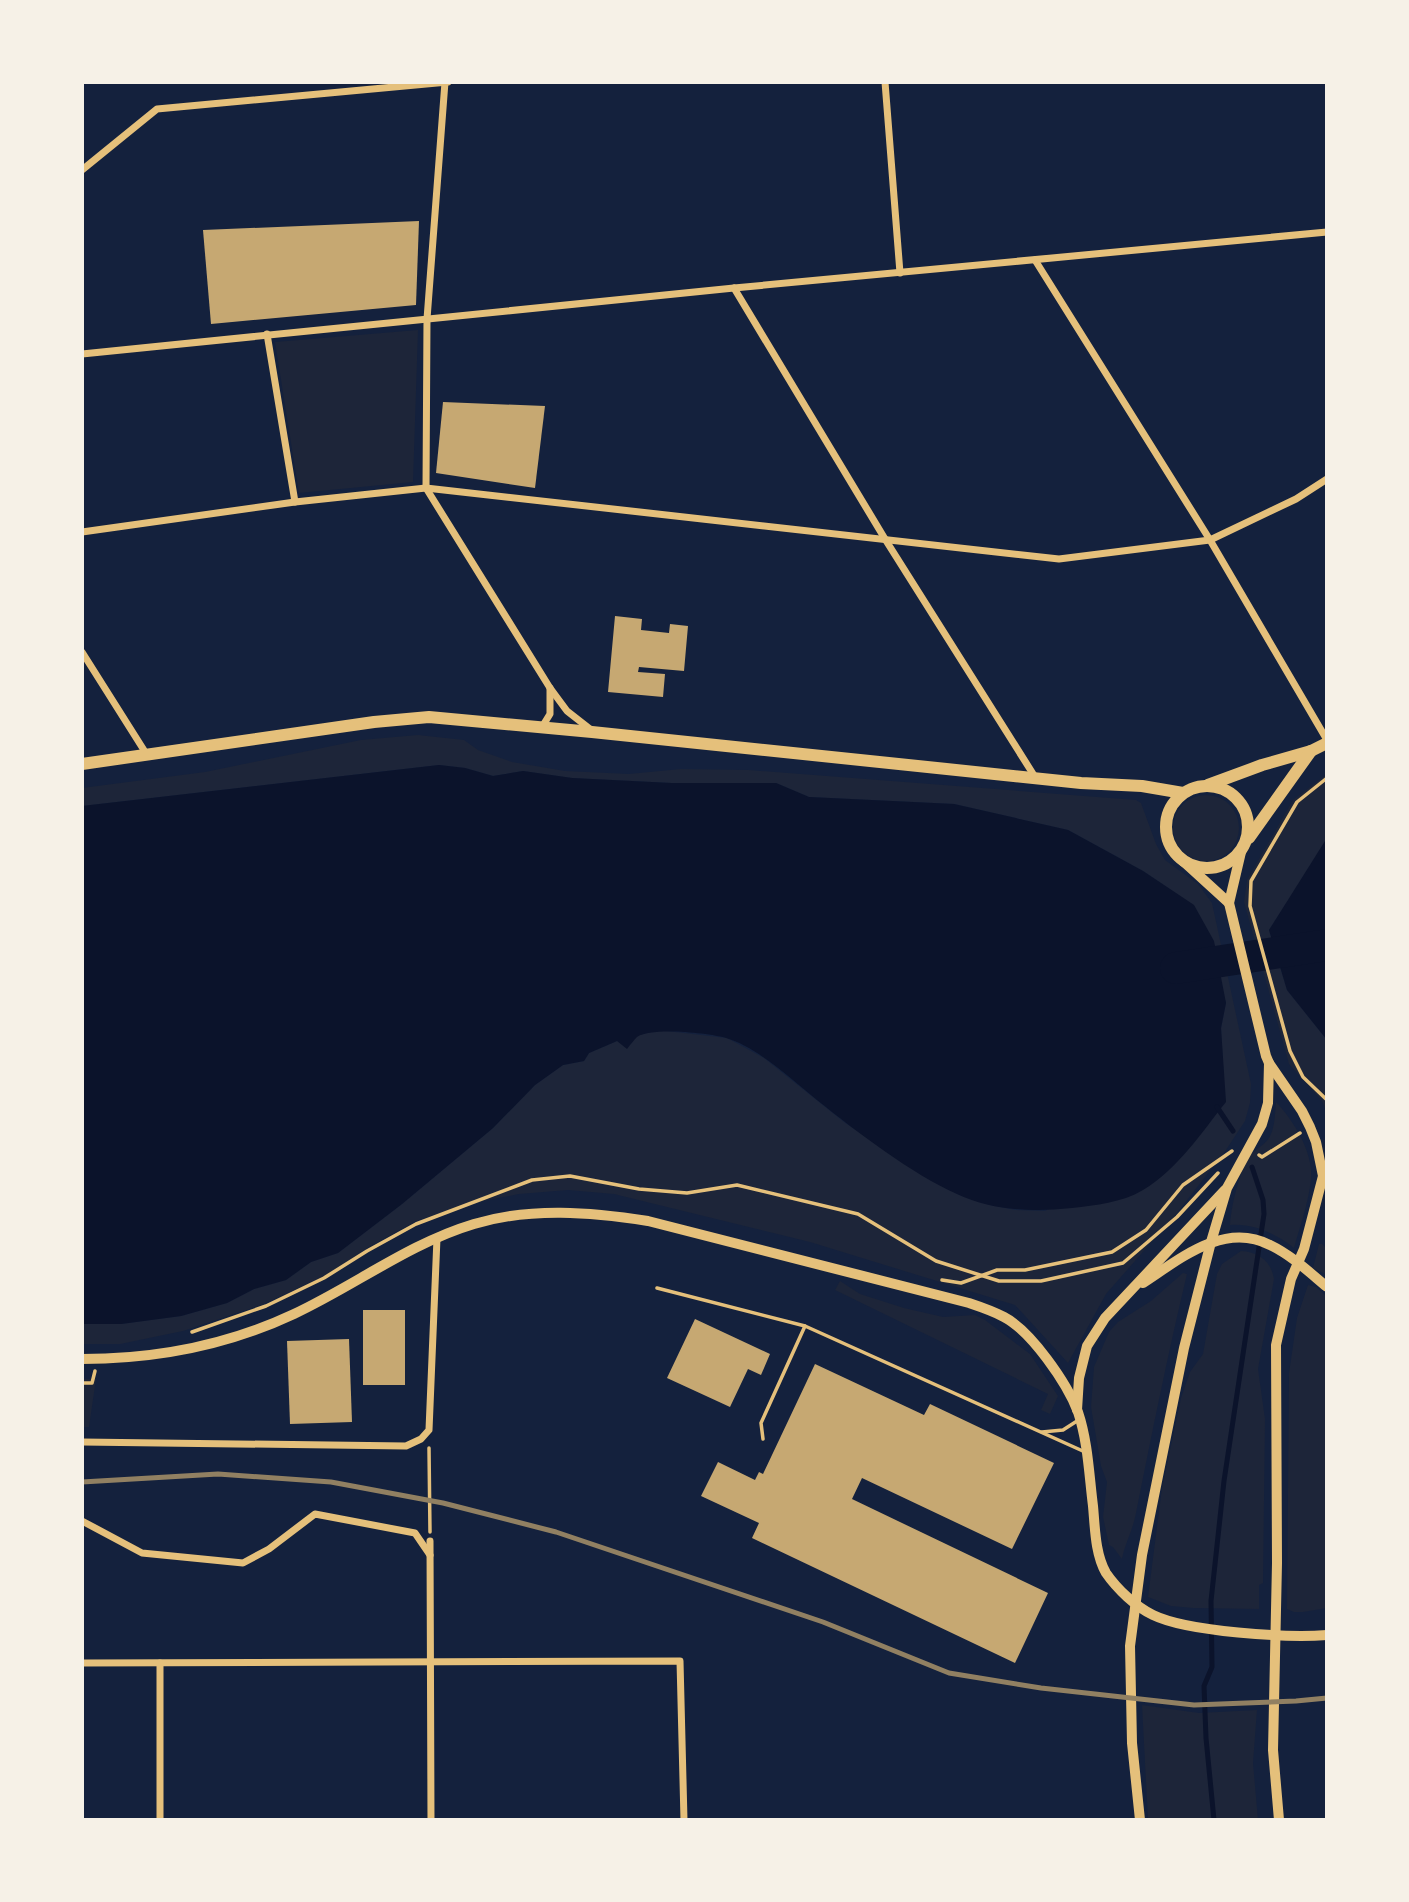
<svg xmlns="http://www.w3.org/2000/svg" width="1409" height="1902" viewBox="0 0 1409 1902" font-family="'Alegreya Sans',sans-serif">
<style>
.green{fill:#1d2539}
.water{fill:#0b132b}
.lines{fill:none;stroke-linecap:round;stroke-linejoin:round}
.stream{stroke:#0b132b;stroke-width:5}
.river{stroke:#0b132b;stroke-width:32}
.building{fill:#c6a872}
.path{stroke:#e5c07b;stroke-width:3.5}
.service{stroke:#e5c07b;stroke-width:3.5}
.minor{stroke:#e5c07b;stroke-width:7}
.secondary{stroke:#e5c07b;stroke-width:10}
.primary{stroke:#e5c07b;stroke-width:12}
.rail{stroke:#918062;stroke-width:5}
</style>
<rect width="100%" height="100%" fill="#14213d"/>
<g class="green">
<polygon points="418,330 413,482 299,493 275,342"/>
<polygon points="418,735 464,740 478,750 512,762 565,771 629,774 681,769 749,770 1136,800 1141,803 1156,844 1165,860 1198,884 1212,903 1251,1084 1250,1103 1245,1121 1226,1150 1177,1213 1106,1294 1068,1363 1015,1305 810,1242 614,1194 568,1190 519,1194 468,1204 416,1221 369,1247 328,1274 264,1304 183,1331 120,1344 82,1344 82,1324 121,1324 181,1316 227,1303 254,1289 286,1280 311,1262 338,1253 402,1204 493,1128 535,1085 563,1065 584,1061 589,1053 617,1041 658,1030 727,1038 764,1058 844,1122 929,1179 959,1195 990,1205 1015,1210 1045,1211 1225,1102 1221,1028 1226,1003 1193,905 1143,871 1068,830 954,804 809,797 776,783 671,783 572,778 523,771 493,776 465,768 439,765 82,806 82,788 205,772 361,740"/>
<polygon points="1327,774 1327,841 1269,930 1287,990 1327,1040 1327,1113 1322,1101 1289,1064 1244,902 1247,880 1293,800"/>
<circle cx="1206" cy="828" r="33"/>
<path d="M1276,1102C1292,1119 1310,1147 1311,1171C1312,1193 1300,1226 1294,1248C1276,1234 1254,1223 1230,1225C1231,1207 1239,1173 1249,1157C1255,1148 1267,1145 1271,1134C1275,1125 1275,1112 1276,1102Z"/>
<polygon points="1319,1244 1322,1244 1327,1249 1327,1275 1313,1268"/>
<path d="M1241,1251C1259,1252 1271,1261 1274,1279L1258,1369L1265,1419L1263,1583L1259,1585V1609L1193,1608L1171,1606L1148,1597L1162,1488L1181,1398L1190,1372L1203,1354L1217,1274L1222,1264Z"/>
<path d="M1183,1273L1187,1274C1168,1353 1152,1433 1136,1513C1133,1530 1125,1543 1122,1559L1113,1547L1109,1545L1103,1517L1107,1482L1101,1466L1091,1407L1094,1367L1109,1332L1118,1322L1151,1301Z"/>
<polygon points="840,1281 860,1294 904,1308 943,1317 975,1315 985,1320 1030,1354 1058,1396 1050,1414 1041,1410 1048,1394 835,1290"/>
<polygon points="1308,1285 1316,1287 1327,1297 1327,1608 1303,1612 1294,1612 1287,1609 1289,1373 1297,1318"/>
<polygon points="82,1379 96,1379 89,1427 82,1427"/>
<polygon points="1142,1705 1199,1713 1257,1710 1253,1763 1258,1820 1148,1820"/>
</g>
<g class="water">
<path d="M439,765L465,768L493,776L523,771L572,778L671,783H776L809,797L954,804L1068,830L1143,871L1194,905L1214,941L1226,1003L1221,1028L1226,1102C1201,1133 1178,1169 1143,1190C1121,1203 1096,1205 1072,1208C1033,1212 993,1211 957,1194C912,1174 857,1132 817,1100C792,1080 756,1046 726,1038C709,1033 651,1027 637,1037C634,1040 630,1045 627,1049L617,1041L589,1053L584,1061L563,1065L535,1085L493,1128L402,1204L338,1253L311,1262L286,1280L254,1289L227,1303L181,1316L121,1324H82V806Z"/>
<polygon points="1325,841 1327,841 1327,1040 1287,990 1269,930"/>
</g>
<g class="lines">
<g class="stream">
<polyline points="1217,1107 1233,1131"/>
<polyline points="1214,1820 1206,1738 1204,1686 1212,1667 1211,1601 1224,1481 1264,1214 1263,1200 1252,1167"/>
</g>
<polyline class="river" points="1176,968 1327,945"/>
</g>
<g class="building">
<polygon points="419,221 416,305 211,324 203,230"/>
<polygon points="443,402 545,406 535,488 436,473"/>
<polygon points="615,616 642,619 641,630 669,633 670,624 688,626 684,671 639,667 638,672 665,674 663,697 608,692"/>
<rect x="363" y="1310" width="42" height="75"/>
<polygon points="695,1319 770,1354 761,1375 748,1369 730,1407 667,1378"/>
<polygon points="349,1339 352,1422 290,1424 287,1341"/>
<polygon points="815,1364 924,1415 930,1404 1054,1463 1012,1549 862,1478 852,1499 1048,1593 1015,1663 752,1538 759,1523 701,1496 718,1462 755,1480 759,1472 763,1474"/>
</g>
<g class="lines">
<g class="path">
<polyline points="1327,778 1297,802 1251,881 1250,906 1290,1051 1303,1077 1327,1100"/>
<polyline points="1259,1155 1262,1157 1300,1133"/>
<polyline points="942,1280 961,1283 997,1270 1025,1270 1112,1252 1146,1230 1183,1185 1232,1151"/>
<polyline points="192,1332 266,1306 324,1278 367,1251 416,1224 532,1180 570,1176 639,1189 687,1193 737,1185 858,1214 936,1261 999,1281 1041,1281 1123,1263 1177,1217 1218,1173"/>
<polyline points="82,1383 92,1383 95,1371"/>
<polyline points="429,1448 430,1532"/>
</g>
<g class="service">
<polyline points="657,1288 805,1326 1085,1452"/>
<polyline points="1042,1432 1063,1430 1077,1421"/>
<polyline points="763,1439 761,1423 805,1326"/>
</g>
<g class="minor">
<polyline points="445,82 427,319 426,488 550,688 567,711 590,729"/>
<polyline points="885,82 900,273"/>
<polyline points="82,170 157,109 448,82"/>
<polyline points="1035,260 1210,540 1327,740"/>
<polyline points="734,288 885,539 1035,777"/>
<polyline points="267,334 295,502"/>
<polyline points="82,354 734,288 1327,232"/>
<polyline points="82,532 295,502 426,488 1059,559 1210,540 1296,499 1327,479"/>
<polyline points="82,652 147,755"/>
<polyline points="542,727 550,714 550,688"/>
<polyline points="82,1442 406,1446 421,1439 429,1430 437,1238"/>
<polyline points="82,1521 142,1553 243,1563 269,1549 315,1514 415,1533 430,1555"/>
<polyline points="430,1541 431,1820"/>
<polyline points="82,1663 680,1661 684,1820"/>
<polyline points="160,1663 160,1820"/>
</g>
<g class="secondary">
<polyline points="1241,852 1229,903 1266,1056 1269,1063 1302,1111 1310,1127 1316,1142 1323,1176 1304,1249 1291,1279 1276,1345 1277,1563 1273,1750 1279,1820"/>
<polyline points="1183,861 1229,903"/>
<path d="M1143,1283C1180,1259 1224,1221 1270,1245C1291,1255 1309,1272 1327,1287"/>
<path d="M82,1359C154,1359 228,1345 294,1314C354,1286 410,1243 474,1224C530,1207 591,1212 648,1221L969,1303C981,1307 993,1311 1004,1317C1031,1331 1067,1383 1078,1412C1088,1442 1089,1474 1093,1506C1095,1527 1095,1554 1106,1573C1117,1589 1136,1607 1153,1615C1188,1632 1287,1638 1327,1635"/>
<polyline points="1077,1410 1079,1378 1087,1346 1105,1318 1225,1190"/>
<polyline points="1140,1820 1132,1743 1130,1646 1142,1555 1184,1348 1211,1242 1227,1188 1262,1124 1268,1103 1269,1063"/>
</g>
<g class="primary">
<polyline points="82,764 374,722 429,717 592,732 1081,783 1142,786 1183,793"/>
<polyline points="1208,785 1262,765 1311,751 1327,743"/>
<circle cx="1207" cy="827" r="41"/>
<polyline points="1249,838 1311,751"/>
</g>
<polyline class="rail" points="82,1482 218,1474 331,1482 443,1503 556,1532 823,1622 949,1673 1041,1688 1194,1705 1296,1701 1327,1698"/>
</g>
<rect width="1409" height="1902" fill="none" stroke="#f6f1e7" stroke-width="168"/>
</svg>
